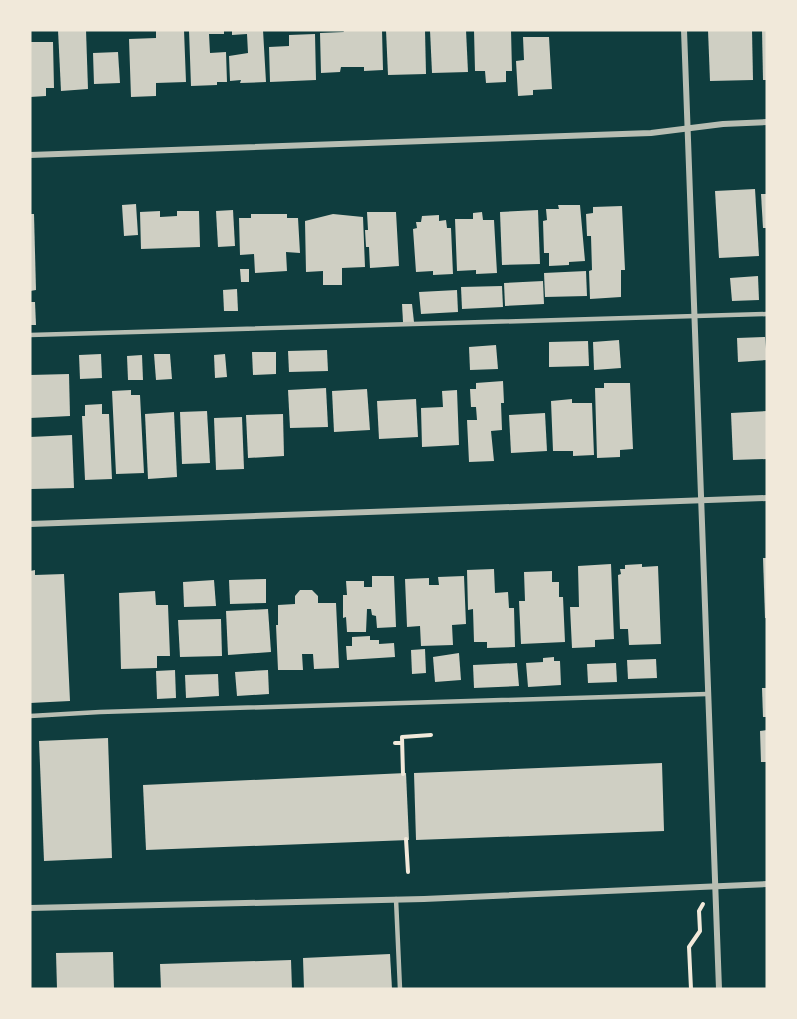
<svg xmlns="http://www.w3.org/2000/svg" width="797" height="1019" viewBox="0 0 797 1019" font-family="Ubuntu,sans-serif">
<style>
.building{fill:#cfcfc3}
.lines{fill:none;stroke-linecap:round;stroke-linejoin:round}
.path{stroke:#f1e9da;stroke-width:4}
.service{stroke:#b8beb3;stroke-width:4.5}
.minor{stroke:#b8beb3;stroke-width:6}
</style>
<rect width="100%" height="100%" fill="#0f3d3e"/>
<g class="building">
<polygon points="58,30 86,30 88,89 61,91"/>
<polygon points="156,30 184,30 186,82 156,83 156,96 131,97 129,39 156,38"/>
<polygon points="189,30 224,30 224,34 209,34 210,53 226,52 227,82 217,82 217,85 191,86"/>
<polygon points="232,30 263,30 266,82 240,83 241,80 230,81 229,56 248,53 247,34 232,35"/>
<polygon points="343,30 382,30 383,70 364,71 364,67 341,67 340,72 321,73 320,33 344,32"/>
<polygon points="386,30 425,30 426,74 388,75"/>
<polygon points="430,30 466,30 468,72 432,73"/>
<polygon points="474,30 511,30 512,71 506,71 506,82 486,83 485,71 475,71"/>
<polygon points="708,30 752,30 753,80 710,81"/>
<polygon points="762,30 767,30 767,80 763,80"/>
<polygon points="315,34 316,80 270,82 269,47 289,46 289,35"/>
<polygon points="523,37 549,37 552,89 533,90 533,95 518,96 516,61 524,60"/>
<polygon points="30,42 53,42 54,88 46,88 46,96 30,97"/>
<polygon points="118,52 120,83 94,84 93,53"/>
<polygon points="755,189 759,256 719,258 715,191"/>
<polygon points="761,194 767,194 767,228 763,228"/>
<polygon points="136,204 138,235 124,236 122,205"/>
<polygon points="558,205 580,205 585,261 569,262 569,265 549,266 549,253 544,253 543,221 547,220 546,209 559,209"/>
<polygon points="622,206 625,270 621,270 621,297 590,299 589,271 592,270 591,236 587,236 586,214 593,213 593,207"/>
<polygon points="233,210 235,246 218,247 216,211"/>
<polygon points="538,210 540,264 502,265 500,212"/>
<polygon points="160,211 160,217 177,216 177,211 199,211 200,247 141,249 140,212"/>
<polygon points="367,212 396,212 399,266 370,268 369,247 366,247 365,230 368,230"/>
<polygon points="482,212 483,220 494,220 497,273 476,274 476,270 457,271 455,219 473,219 473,213"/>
<polygon points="30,214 34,214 36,290 30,291"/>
<polygon points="251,214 287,214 287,218 298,218 300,253 286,252 287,271 255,273 254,254 240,255 239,218 251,218"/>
<polygon points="333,214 363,217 365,267 342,268 342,285 323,285 323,271 306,272 305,221"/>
<polygon points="439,215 439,221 446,220 447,228 451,228 453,274 433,275 433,271 416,272 413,229 417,228 416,222 421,222 422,216"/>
<polygon points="240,269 249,269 249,282 241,282"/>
<polygon points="586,271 587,296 545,297 544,273"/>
<polygon points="758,276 759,300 732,301 730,278"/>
<polygon points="543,281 544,304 505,306 504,283"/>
<polygon points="502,286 503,307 462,309 461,287"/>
<polygon points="237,289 238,311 224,311 223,290"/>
<polygon points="457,290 458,312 421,314 419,292"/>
<polygon points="30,302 35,302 36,325 30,325"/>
<polygon points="402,304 412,304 414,322 403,322"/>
<polygon points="765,337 767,360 738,362 737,338"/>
<polygon points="619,340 621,368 594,370 593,342"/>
<polygon points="588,341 589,366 549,367 549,342"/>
<polygon points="496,345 498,369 470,370 469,347"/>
<polygon points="327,350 328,371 289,372 288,351"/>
<polygon points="252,352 276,352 276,374 253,375"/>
<polygon points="101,354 102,378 80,379 79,355"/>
<polygon points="154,354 170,354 172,379 156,380"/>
<polygon points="225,354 227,377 215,378 214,355"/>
<polygon points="142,355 143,380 128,380 127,356"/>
<polygon points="69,374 70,416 30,418 30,375"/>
<polygon points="503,381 504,403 501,403 502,430 491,431 494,461 469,462 467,420 477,420 476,407 471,407 470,389 476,389 476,383"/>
<polygon points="604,383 630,383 633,449 620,450 620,457 597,458 595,388 604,388"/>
<polygon points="326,388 328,427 290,428 288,390"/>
<polygon points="367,389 370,430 334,432 332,391"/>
<polygon points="131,390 131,395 140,395 144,473 116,474 112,391"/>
<polygon points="457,390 459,445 422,447 421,408 443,407 442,391"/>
<polygon points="416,399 418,437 379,439 377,401"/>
<polygon points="572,399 572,403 592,403 594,455 573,456 573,451 553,451 551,401"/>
<polygon points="102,404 102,414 109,414 112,479 85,480 82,416 85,416 85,405"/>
<polygon points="207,411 210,463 182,464 180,412"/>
<polygon points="767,411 767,459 733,460 731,413"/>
<polygon points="174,412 177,477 148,479 145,414"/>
<polygon points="545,413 547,451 511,453 509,415"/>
<polygon points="283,414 284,456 248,458 246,415"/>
<polygon points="242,417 244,469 216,470 214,418"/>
<polygon points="72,435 74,488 31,489 30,437"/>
<polygon points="763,558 767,558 767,618 765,618"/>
<polygon points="611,564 614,639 595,640 595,647 572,648 570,607 579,607 578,566"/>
<polygon points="642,564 642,567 658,566 661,644 629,645 628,629 620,629 618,575 621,574 620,569 625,569 625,565"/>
<polygon points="494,569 495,593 508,592 509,608 514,608 515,647 487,648 487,642 474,642 473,609 468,610 467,570"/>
<polygon points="35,570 35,575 64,574 70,701 30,703 30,571"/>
<polygon points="552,571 552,582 559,582 559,597 563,597 565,642 521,644 519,601 525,601 524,572"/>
<polygon points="372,576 394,576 396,627 377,628 376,616 372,615 371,609 367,609 366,632 347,632 346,617 343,618 343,595 347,595 346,581 364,581 364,587 372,587"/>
<polygon points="464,576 466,624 452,625 453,645 421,646 420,626 407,627 405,579 429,578 429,585 439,585 438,577"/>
<polygon points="266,579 266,603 230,604 229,580"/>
<polygon points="214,580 216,606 184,607 183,582"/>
<polygon points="300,590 312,590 318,596 318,603 336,603 339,668 314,669 313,654 302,654 303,670 278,670 276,625 278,625 278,605 295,604 295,596"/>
<polygon points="155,591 156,605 168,605 170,656 157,656 157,668 121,669 119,593"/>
<polygon points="268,609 271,652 228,655 226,611"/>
<polygon points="221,619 222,656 180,657 178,620"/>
<polygon points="370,636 370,640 379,640 379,644 394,643 395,657 347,660 346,646 352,646 352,637"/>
<polygon points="425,649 426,673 412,674 411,650"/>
<polygon points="459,653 461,680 435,682 433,657"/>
<polygon points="554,657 554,661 560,661 561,685 528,687 526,663 543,662 543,658"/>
<polygon points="656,659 657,678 628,679 627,660"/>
<polygon points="517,663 519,686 474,688 473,665"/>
<polygon points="616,663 617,682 588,683 587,664"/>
<polygon points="175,670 176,698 157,699 156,671"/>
<polygon points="268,670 269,694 237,696 235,672"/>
<polygon points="218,674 219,696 186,698 185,675"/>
<polygon points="762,688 767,688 767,717 763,717"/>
<polygon points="767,730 767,762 761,762 760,731"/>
<polygon points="108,738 112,858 44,861 39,741"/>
<polygon points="662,763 664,831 416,840 414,773"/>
<polygon points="406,773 409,840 146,850 143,785"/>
<polygon points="113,952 114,989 57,989 56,953"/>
<polygon points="390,954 392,989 304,989 303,958"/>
<polygon points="291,960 292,989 161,989 160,964"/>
</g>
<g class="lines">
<g class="path">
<polyline points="395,743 402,743"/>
<polyline points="403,774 402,737 431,735"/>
<polyline points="406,839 408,872"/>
<polyline points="691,989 689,947 700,931 699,911 703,904"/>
</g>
<g class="service">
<polyline points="30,335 767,314"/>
<polyline points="30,716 100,712 707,694"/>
<polyline points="396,899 400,989"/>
</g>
<g class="minor">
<polyline points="684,30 719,989"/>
<polyline points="30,155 651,133 723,124 767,122"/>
<polyline points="30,524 767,498"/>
<polyline points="30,908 424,899 767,884"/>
</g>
</g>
<rect width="797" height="1019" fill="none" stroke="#f1e9da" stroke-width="63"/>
</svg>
